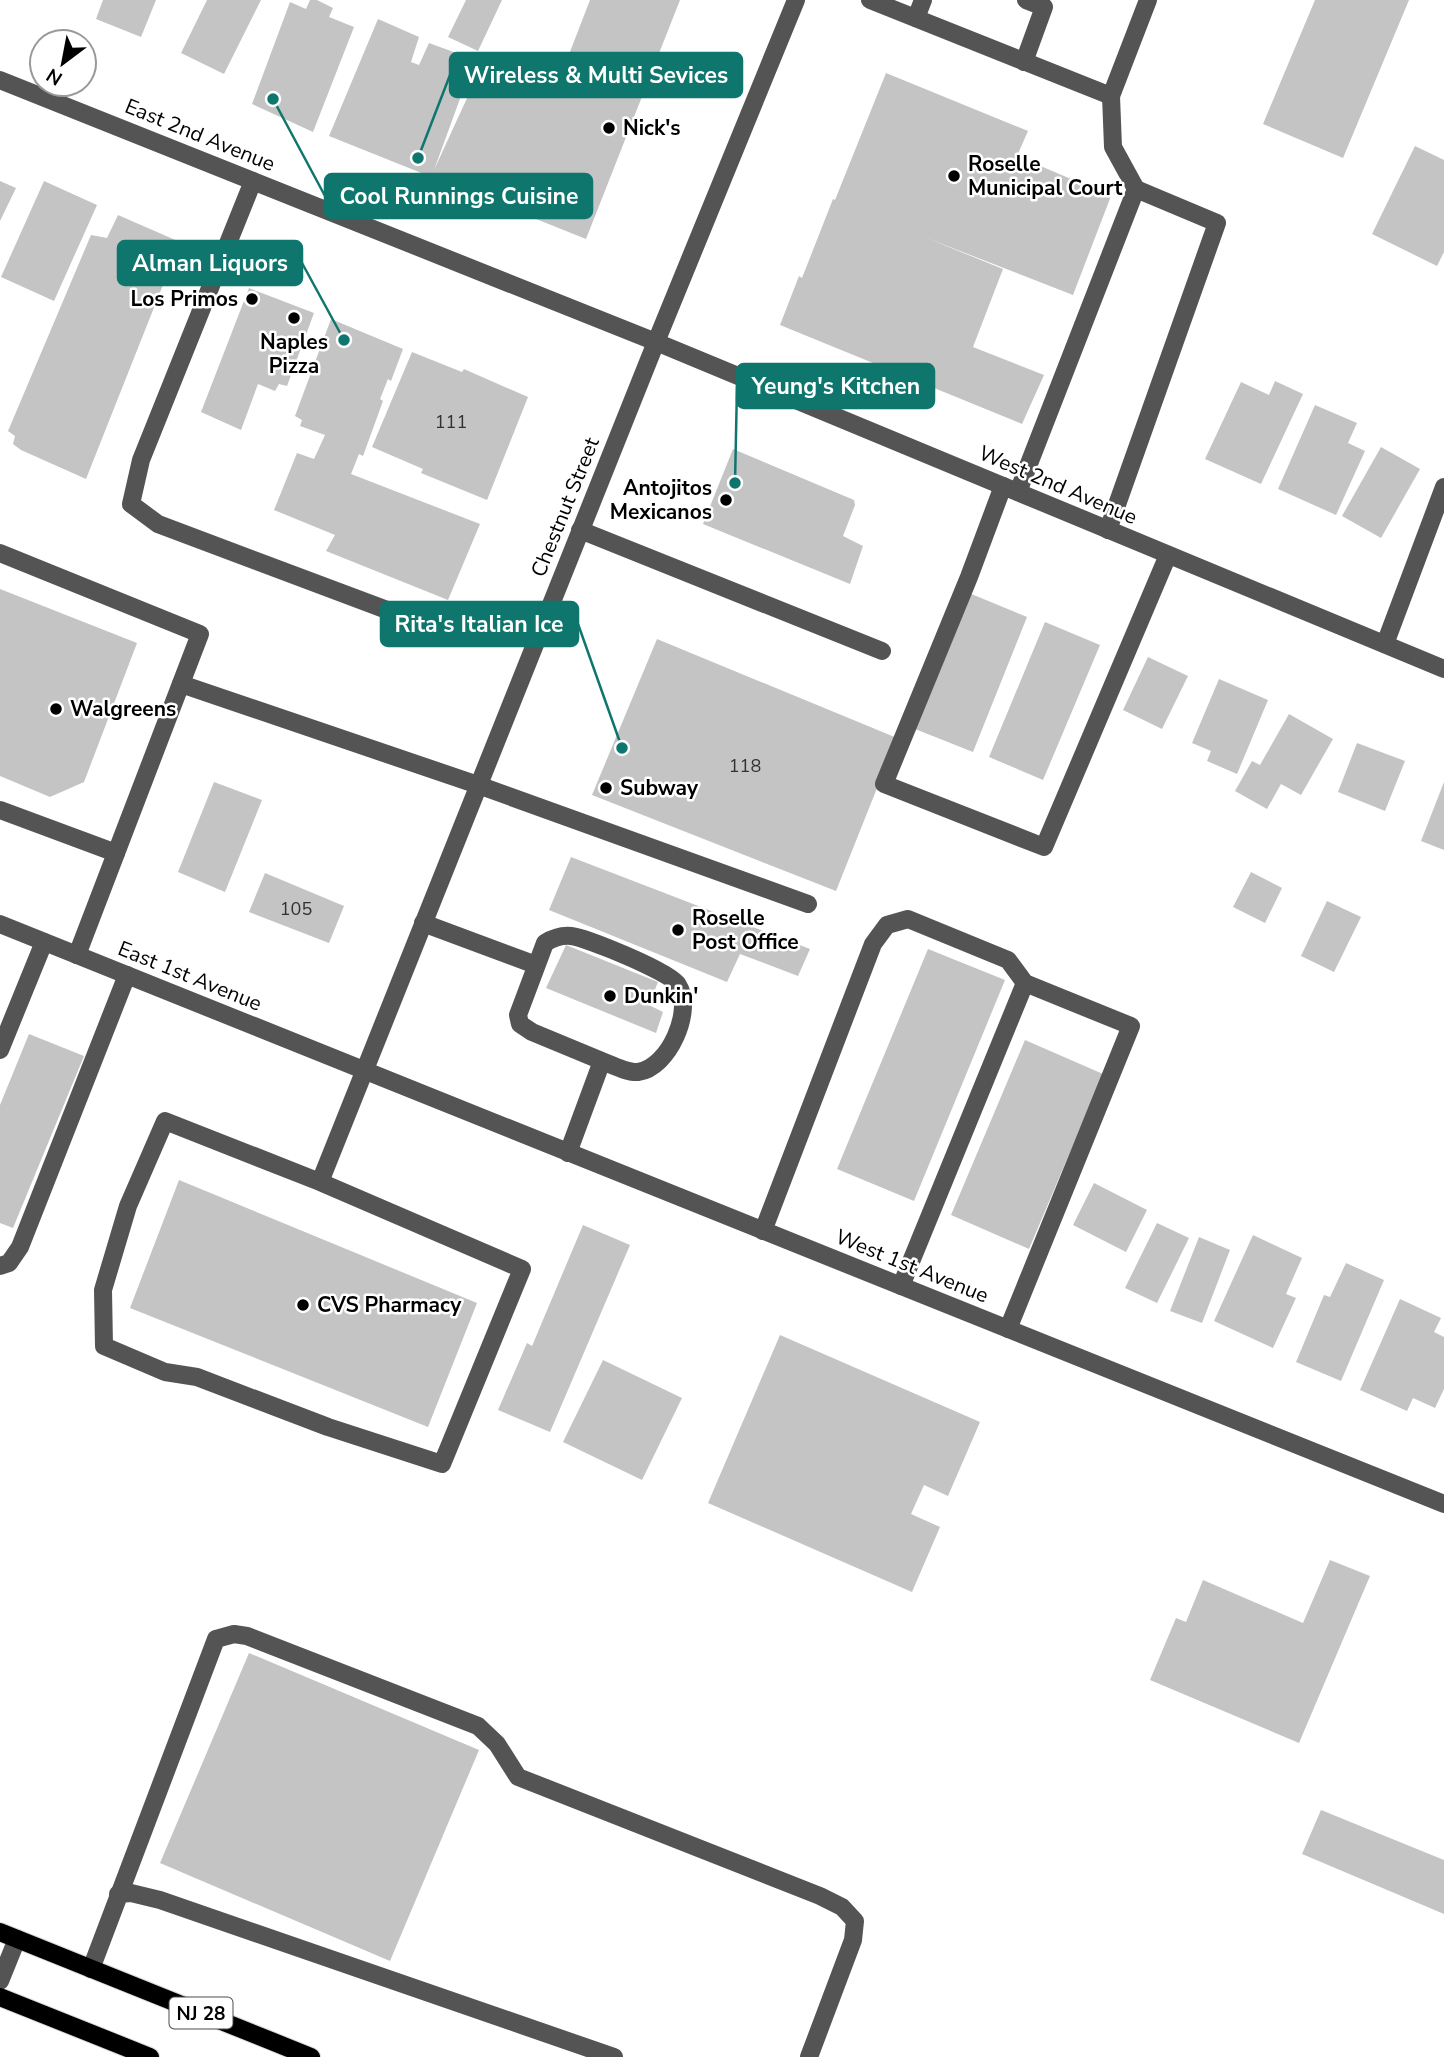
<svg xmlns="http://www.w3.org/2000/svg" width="1444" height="2057" viewBox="0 0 1444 2057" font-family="'Nunito Sans',sans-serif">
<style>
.building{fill:#c4c4c4}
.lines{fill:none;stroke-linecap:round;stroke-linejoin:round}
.major-casing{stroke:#dbdbdb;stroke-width:20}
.minor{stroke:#545454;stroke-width:18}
.major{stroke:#000;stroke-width:18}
.poi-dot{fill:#000;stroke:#fff;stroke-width:2.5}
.labels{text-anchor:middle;stroke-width:5;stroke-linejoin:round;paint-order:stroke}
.number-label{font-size:18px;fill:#313131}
.shield{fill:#fff;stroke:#4c4c4c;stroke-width:2}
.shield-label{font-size:19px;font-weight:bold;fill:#000}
.poi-label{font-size:21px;font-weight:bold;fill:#000;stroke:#fff;text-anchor:start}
.street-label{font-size:21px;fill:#000;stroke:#fff}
.leader{fill:none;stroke:#0f766e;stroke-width:2.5}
.callout-dot{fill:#0f766e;stroke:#fff;stroke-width:2.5}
.callout{fill:#0f766e;stroke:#0f766e;stroke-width:2.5}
.callout-label{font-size:23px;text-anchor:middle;font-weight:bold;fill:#fff}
</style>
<rect width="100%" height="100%" fill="#fff"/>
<g class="building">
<polygon points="103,0 156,0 141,37 96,19"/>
<polygon points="207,0 261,0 224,74 181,53"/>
<polygon points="310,0 317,0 333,8 329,17 354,27 313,132 252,104 290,2 306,9"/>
<polygon points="466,0 502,0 478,51 448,37"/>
<polygon points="590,0 680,0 586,239 329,136 378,19 419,37 411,62 419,65 429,43 470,58 461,80 465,85 434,170 485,59 556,88"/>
<polygon points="1315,0 1409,0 1343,158 1263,124"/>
<polygon points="886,73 1028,131 1017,156 1111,196 1073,295 924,237 1003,269 973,347 1044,375 1022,424 780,325 799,276 802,278 833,199 835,200"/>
<polygon points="1415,146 1444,160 1444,252 1437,266 1372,234"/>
<polygon points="0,181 16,188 0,221"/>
<polygon points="44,181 97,205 54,301 1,277"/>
<polygon points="118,215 180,242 86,479 21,450 13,444 15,436 8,431 91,235 107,238"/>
<polygon points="249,288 314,313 287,386 279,384 275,391 258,384 241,430 201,412"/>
<polygon points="331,319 403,349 391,381 388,379 380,399 383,401 363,456 359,454 351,474 480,524 448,600 326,551 335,535 274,510 297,453 314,459 325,435 300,426 302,420 295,416"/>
<polygon points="412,352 462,372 464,369 528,397 487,500 421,473 423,469 372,447"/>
<polygon points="1275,381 1303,394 1261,484 1205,459 1241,382 1269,395"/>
<polygon points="1315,405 1357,423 1348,443 1365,451 1336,515 1278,489"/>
<polygon points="1381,447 1420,469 1381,538 1342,516"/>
<polygon points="733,449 854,500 855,505 843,536 863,546 850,584 703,524"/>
<polygon points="0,589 137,643 84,782 50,797 0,776"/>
<polygon points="969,593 1027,617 973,752 915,729"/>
<polygon points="1045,622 1100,645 1043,780 989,757"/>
<polygon points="657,639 897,738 836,891 592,795"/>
<polygon points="1148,657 1188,676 1162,729 1123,710"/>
<polygon points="1219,679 1268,700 1237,774 1207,761 1211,751 1192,743"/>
<polygon points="1289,714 1333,739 1301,795 1281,784 1267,809 1235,791 1252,761 1260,765"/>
<polygon points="1357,743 1405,761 1385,811 1338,792"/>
<polygon points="214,782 262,800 225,892 178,872"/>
<polygon points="1444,782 1444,850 1421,841"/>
<polygon points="571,857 810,949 798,976 740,954 727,982 549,910"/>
<polygon points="1251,872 1282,888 1265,923 1233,907"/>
<polygon points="265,873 344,906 329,943 249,912"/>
<polygon points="1327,901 1361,917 1334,972 1301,956"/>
<polygon points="566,945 658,982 649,1005 663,1012 656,1033 546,988"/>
<polygon points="928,949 1005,980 914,1201 837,1169"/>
<polygon points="29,1034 84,1056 13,1228 0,1223 0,1105"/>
<polygon points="1025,1040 1103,1074 1029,1249 951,1215"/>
<polygon points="179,1180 477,1303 428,1427 130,1308"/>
<polygon points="1094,1183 1147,1210 1126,1252 1073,1225"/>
<polygon points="1157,1223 1189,1238 1157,1303 1125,1288"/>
<polygon points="583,1225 630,1245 550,1432 498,1410 527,1343 532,1346"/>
<polygon points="1253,1235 1302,1258 1286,1294 1296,1298 1273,1348 1214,1321"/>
<polygon points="1199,1237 1230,1250 1202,1323 1170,1311"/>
<polygon points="1346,1263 1384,1280 1341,1381 1296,1362 1324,1295 1330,1297"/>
<polygon points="1400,1299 1441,1318 1434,1332 1444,1337 1444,1389 1435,1408 1413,1398 1407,1411 1360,1390"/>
<polygon points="780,1335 980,1422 948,1496 924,1485 911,1514 940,1527 912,1592 708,1503"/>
<polygon points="603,1360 682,1398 642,1480 563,1442"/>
<polygon points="1330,1560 1370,1576 1299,1743 1150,1680 1176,1618 1186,1622 1203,1580 1303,1623"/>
<polygon points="249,1653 479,1750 390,1961 160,1863"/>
<polygon points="1321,1810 1444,1860 1444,1914 1302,1854"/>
</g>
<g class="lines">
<defs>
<g id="major">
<polyline points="0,1932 311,2057"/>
<polyline points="0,1997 150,2057"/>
</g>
</defs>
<use href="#major" class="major-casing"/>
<g class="minor">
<polyline points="870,0 1111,96 1148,0"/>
<polyline points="916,18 923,0"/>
<polyline points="1024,62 1044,7 1026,0"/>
<polyline points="0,80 656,342 1444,669"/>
<polyline points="1111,96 1113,147 1136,189"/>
<polyline points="253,181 141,460 131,504 158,524 411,619"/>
<polyline points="1003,486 969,577 884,784 1044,847 1168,555"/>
<polyline points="1018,492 1136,189 1217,223 1108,530"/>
<polyline points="580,530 882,651"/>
<polyline points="0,553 200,634 77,955"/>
<polyline points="1385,644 1444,487"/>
<polyline points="181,684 478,785 808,904"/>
<polyline points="0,810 116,853"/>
<polyline points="423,923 536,965"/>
<polyline points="0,924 1444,1504"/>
<polyline points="0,1050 44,942"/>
<path d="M568,1153L602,1061L532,1032L520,1024L518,1015L545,943C553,938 561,935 571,936C587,938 671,972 678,985C694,1010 669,1068 638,1072C628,1073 612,1065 602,1061"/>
<polyline points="320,1182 165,1121 128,1206 103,1290 104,1346 165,1372 197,1377 328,1427 442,1464 522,1269 320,1182 656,342 796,0"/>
<polyline points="763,1231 873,944 887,925 908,919 1008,960 1025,983 1131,1026 1008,1329"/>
<polyline points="0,1266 9,1263 20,1247 127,975"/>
<polyline points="901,1286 1025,983"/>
<polyline points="118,1894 131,1893 160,1900 614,2057"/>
<polyline points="91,1969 216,1639 234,1634 247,1636 478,1726 497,1744 518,1777 820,1896 842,1907 855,1921 853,1940 809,2057"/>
<polyline points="0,1981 17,1939"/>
</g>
<use href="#major" class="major"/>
</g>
<g class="poi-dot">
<circle cx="609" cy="128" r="7"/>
<circle cx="954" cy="176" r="7"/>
<circle cx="252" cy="299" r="7"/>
<circle cx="294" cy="318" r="7"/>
<circle cx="726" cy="500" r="7"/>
<circle cx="56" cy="709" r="7"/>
<circle cx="606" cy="788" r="7"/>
<circle cx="678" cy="930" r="7"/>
<circle cx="610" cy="996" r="7"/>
<circle cx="303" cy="1305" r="7"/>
</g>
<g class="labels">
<g class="number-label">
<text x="451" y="428">111</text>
<text x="745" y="772">118</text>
<text x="296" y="915">105</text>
</g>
<rect class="shield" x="169.5" y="1997.5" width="63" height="31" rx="5"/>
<g class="shield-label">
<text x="201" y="2020">NJ 28</text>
</g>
<g class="poi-label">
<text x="623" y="135">Nick's</text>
<text x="968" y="171">Roselle<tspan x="968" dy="24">Municipal Court</tspan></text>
<text x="238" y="306" text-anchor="end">Los Primos</text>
<text x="294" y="349" text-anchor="middle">Naples<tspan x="294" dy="24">Pizza</tspan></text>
<text x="712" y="495" text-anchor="end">Antojitos<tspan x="712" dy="24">Mexicanos</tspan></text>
<text x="70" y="716">Walgreens</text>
<text x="620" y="795">Subway</text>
<text x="692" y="925">Roselle<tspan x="692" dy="24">Post Office</tspan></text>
<text x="624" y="1003">Dunkin'</text>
<text x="317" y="1312">CVS Pharmacy</text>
</g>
<g class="street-label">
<text transform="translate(200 135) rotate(22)" y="7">East 2nd Avenue</text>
<text transform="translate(1058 485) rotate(23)" y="7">West 2nd Avenue</text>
<text transform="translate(565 507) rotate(-68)" y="7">Chestnut Street</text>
<text transform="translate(190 976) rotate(22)" y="7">East 1st Avenue</text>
<text transform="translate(912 1266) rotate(22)" y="7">West 1st Avenue</text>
</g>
</g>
<path class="leader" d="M418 158L450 75M273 99L325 196M344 340L302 263M735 483L737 386M622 748L578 624"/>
<g class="callout-dot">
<circle cx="418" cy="158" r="7"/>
<circle cx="273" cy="99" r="7"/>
<circle cx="344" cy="340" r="7"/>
<circle cx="735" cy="483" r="7"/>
<circle cx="622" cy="748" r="7"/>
</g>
<g class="callout">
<rect x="450" y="53" width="292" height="44" rx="7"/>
<rect x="325" y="174" width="267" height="44" rx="7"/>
<rect x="118" y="241" width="184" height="44" rx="7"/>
<rect x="737" y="364" width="197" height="44" rx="7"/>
<rect x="381" y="602" width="197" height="44" rx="7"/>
</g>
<g class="callout-label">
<text x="596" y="83">Wireless &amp; Multi Sevices</text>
<text x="459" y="204">Cool Runnings Cuisine</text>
<text x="210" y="271">Alman Liquors</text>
<text x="836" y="394">Yeung's Kitchen</text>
<text x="479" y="632">Rita's Italian Ice</text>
</g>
<g transform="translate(63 63) rotate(212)"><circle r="33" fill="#ffffff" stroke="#999999" stroke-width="2"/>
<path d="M0-5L12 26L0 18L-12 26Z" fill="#000000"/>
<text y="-10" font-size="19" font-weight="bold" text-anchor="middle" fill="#000000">N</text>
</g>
</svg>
